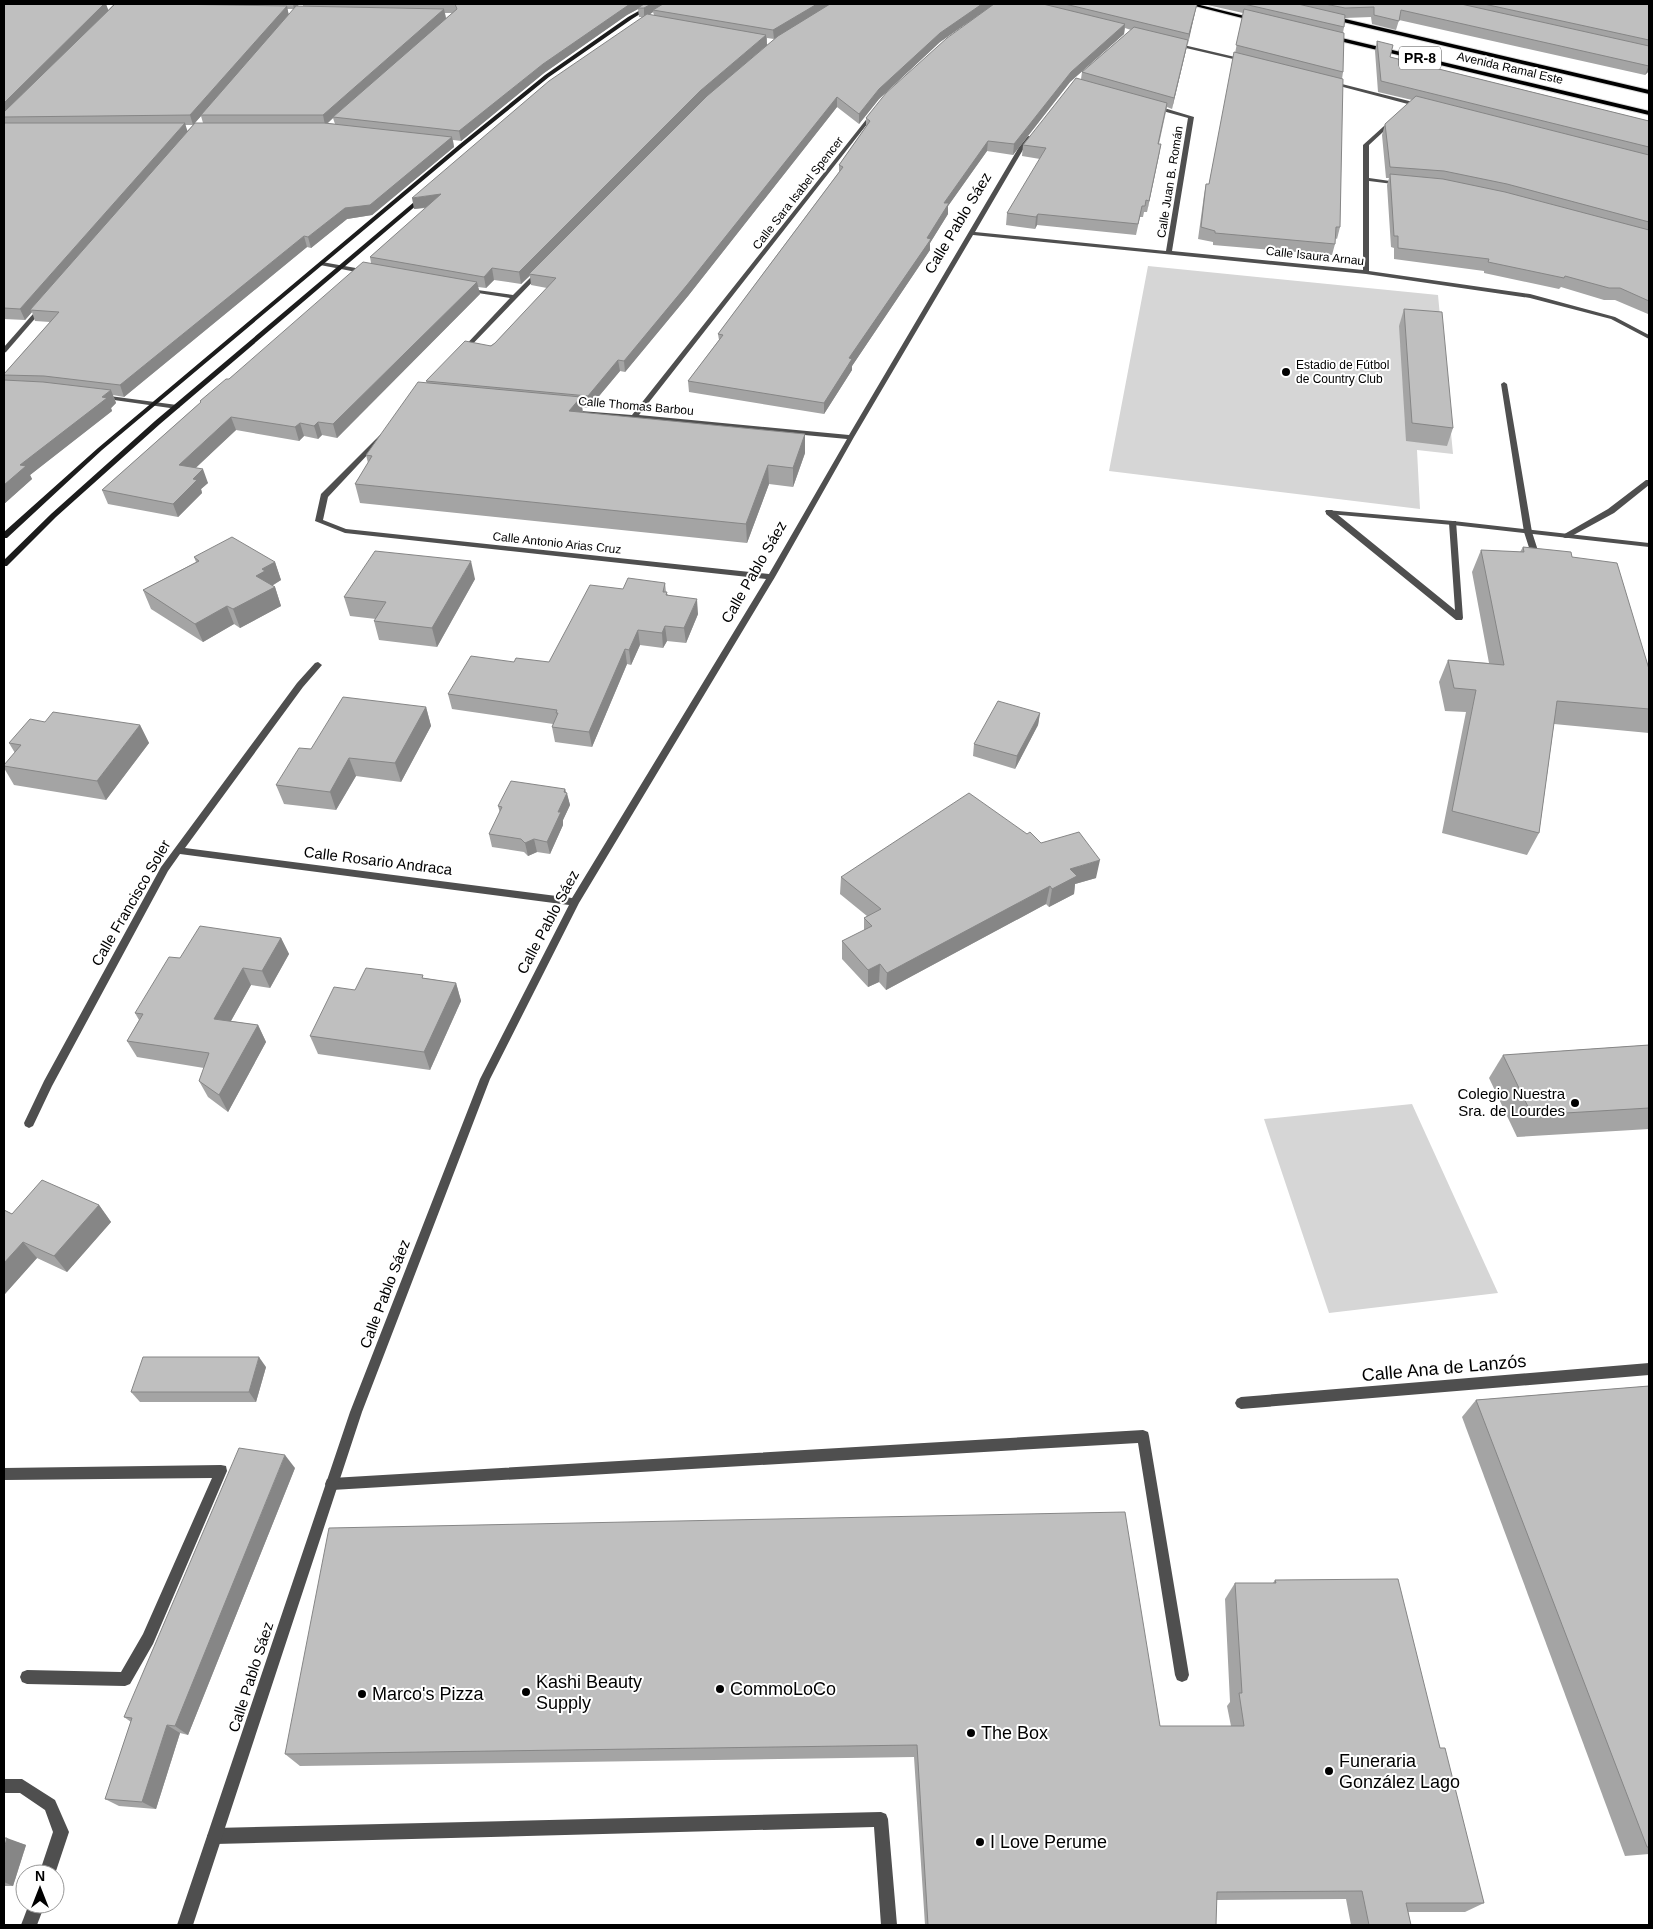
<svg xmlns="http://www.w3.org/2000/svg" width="1653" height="1929" viewBox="0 0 1653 1929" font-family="Arial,sans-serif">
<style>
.green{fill:#d6d6d6}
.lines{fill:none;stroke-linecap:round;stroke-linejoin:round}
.primary-casing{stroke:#dbdbdb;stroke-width:2}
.lane{fill:#4f4f4f;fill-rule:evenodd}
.street{fill:#4f4f4f;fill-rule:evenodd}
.secondary{fill:#1c1c1c;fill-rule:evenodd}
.primary{fill:#000;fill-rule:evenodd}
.wall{fill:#a4a4a4;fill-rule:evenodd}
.shaded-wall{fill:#868686}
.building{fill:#bfbfbf;stroke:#868686}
.poi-dot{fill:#000;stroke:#fff;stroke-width:2}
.labels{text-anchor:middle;stroke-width:4;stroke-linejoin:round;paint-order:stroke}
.far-street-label{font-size:12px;fill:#000;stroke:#fff}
.far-poi-label{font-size:12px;fill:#000;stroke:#fff;text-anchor:start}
.shield{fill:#fff;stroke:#4c4c4c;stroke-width:1}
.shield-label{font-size:14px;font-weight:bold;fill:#000}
.street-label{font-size:15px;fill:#000;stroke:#fff}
.poi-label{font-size:15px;fill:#000;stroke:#fff;text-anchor:end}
.near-street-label{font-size:18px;fill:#000;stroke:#fff}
.near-poi-label{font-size:18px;fill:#000;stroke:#fff;text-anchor:start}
</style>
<rect width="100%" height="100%" fill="#fff"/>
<g class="green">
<polygon points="1148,266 1438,295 1453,454 1417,450 1420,509 1109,471"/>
<polygon points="1412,1104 1498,1293 1329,1313 1264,1119"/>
</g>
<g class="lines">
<defs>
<g id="primary">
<polygon points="1187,4 1196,4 1261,20 1258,22"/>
<polygon points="1328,15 1649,90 1649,94 1326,18"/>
<polygon points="1329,35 1649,111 1649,115 1327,38"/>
</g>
</defs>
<use href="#primary" class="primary-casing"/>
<g class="lane">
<polygon points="1504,382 1507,384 1532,532 1541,560 1537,562 1533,560 1524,532 1501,384"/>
<polygon points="1646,480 1649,480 1649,485 1614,513 1568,538 1565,538 1561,536 1608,509"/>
<polygon points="1326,510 1332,510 1455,610 1449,523 1453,521 1456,521 1463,618 1462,620 1456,620 1326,514"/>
<polygon points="1143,1430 1148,1432 1149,1436 1189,1675 1187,1680 1182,1682 1177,1680 1175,1675 1138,1443 332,1490 327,1489 325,1484 327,1479 332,1478"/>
<polygon points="221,1465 226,1466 227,1471 153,1644 130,1684 125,1686 27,1684 22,1682 20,1677 22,1672 27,1670 121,1672 143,1634 212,1478 4,1480 4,1468"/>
<polygon points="4,1779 22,1779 55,1800 69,1832 55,1874 39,1874 53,1832 45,1810 20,1793 4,1793"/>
<polygon points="881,1812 886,1814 888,1819 897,1925 881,1925 874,1827 215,1844 210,1841 207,1836 210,1831 215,1828"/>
<polygon points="29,1904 45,1904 37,1925 21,1925"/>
</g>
<g class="street">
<polygon points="1175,43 1248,60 1248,61 1246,62 1173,45"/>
<polygon points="1330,81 1425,105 1426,106 1423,108 1328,83"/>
<polygon points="1154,105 1194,117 1172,251 1363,270 1363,145 1394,117 1396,120 1369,145 1369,178 1404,183 1401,185 1369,181 1369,271 1530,294 1615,317 1649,335 1649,339 1611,319 1530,298 1366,274 973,235 854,437 775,577 579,903 490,1079 362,1412 193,1925 177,1925 350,1412 480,1079 569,905 180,854 168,871 52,1086 33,1126 29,1128 25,1126 24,1123 44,1081 161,867 297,683 315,663 318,662 322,665 303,687 185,848 572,898 766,579 345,533 315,521 321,494 381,434 385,434 385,436 328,497 323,520 346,529 769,574 847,439 570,413 568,412 568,410 632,415 873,111 875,114 639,415 849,435 1019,147 1028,136 1033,137 1024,148 975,232 1166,251 1188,118 1152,108"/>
<polygon points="322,262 367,270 370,272 367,274 320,265 320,263"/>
<polygon points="538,270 543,271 464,353 460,353 460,351 510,298 465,291 462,289 463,288 513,295"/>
<polygon points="40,306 45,307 6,352 4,353 4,347"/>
<polygon points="102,395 177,405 180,407 177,409 100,398 99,397"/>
<polygon points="1326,510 1453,521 1649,543 1649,547 1453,525 1329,514 1325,512"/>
<polygon points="1649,1363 1649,1375 1241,1409 1237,1407 1235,1403 1237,1399 1241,1397"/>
</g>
<g class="secondary">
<polygon points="651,4 656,4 632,19 549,77 464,146 102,450 7,538 4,538 4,532 98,448 460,144 545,75 628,17"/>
<polygon points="420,197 425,198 160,424 56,517 7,566 4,566 4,560 51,514 155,421"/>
</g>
<use href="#primary" class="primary"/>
</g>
<g class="wall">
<path d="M4,4H300L297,6H303V4H1197L1172,109L1167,107L1159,144H1161L1159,155L1147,212H1144L1143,217H1140L1136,235L1037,225L1035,229L1006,225L1007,213L1040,159L1022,156L1023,145L1081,79L1082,72L1131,30L1125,28L1124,34L1070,82L1013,155L987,151L948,206V214L930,243V250L852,366V370L824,414L689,392L688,381L719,340L718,334L839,172V165L866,127V118L967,23L940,42L879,99L859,124L837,107L688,296L625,372L620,371L589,408L582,407L583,413L805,434V453L793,487L769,484L747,543L360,503L355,484L368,463L366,455L427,383L426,381L495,343L547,288L531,285L530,276L521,284L494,280L486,288L478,287L480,294L337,438L322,435L318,439L304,436L299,441L236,430L195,468L208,483L201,489L202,493L178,517L108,504L102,490L200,403V401L229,379L371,263L370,257L426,208L414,209L642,17H639L638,9L627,15L544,73L461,141L453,140L454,147L372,215L347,219L311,248L307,247L124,397L113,395L116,403L111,408L112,411L30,475L32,479L4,504V380H5L4,377V374L50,322L35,321L32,312L25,320L4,319ZM106,5H113L108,10ZM287,9H294L289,15ZM653,12L654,15H649ZM445,13H452L446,18ZM767,38L774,39L776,38L767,45ZM706,97L637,167L701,102ZM201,116L203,123H195ZM333,118L335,124L328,123ZM185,125H193L187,131Z"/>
<polygon points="1203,4 1649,4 1649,73 1648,72 1645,75 1399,20 1396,30 1372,24 1371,17 1345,18 1344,27 1343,33 1343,72 1342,79 1340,227 1337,239 1335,238 1335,244 1332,255 1213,245 1213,242 1198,239 1204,195 1206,184 1209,184 1243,13"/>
<polygon points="1377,41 1390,57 1649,121 1649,313 1648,314 1615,300 1604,300 1561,287 1559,289 1484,273 1484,271 1394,259 1394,248 1391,247 1387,185 1389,178 1386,178 1382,135 1385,124 1412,100 1378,92 1375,51"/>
<polygon points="1404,309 1453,428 1447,446 1406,441 1399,326"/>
<polygon points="1523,547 1572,557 1649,669 1649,733 1554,724 1539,833 1527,855 1442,833 1466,712 1445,711 1439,682 1448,660 1489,663 1472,572 1481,550 1520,552"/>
<polygon points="194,557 275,562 281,580 272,586 275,587 281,606 240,628 234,624 203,642 151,609 143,590 196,562"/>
<polygon points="475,579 437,647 379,640 374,621 376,619 350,616 344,597"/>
<polygon points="665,583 666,592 668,595 698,614 686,643 667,641 663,648 640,645 631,665 627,664 592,747 555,742 552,727 553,724 452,709 448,694 514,662 549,662 623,589"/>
<polygon points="426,707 431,726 401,782 356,776 336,810 284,804 276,785 311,749"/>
<polygon points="1040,713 1038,725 1015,769 973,756 974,744"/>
<polygon points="45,722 140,725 149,743 106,800 14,785 4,768 4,765 15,753 9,743"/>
<polygon points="565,789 570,805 563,820 563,825 550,854 537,852 528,856 524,852 492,847 489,834 500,813 498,806"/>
<polygon points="1027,834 1096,878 1075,884 1074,894 1049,907 1046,904 886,990 879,982 868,987 842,959 842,941 864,931 864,918 867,916 840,894 841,877"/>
<polygon points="281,938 289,954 270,988 251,985 231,1021 258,1025 266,1042 228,1112 208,1097 199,1081 204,1068 137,1057 127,1041 139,1020 135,1013 180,958"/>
<polygon points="424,978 456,983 461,1001 430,1070 318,1054 310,1036 355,990"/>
<polygon points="1649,1045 1649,1129 1517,1137 1489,1078 1503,1055"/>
<polygon points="99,1205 111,1222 67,1272 37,1258 4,1295 4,1210 12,1214"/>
<polygon points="266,1367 256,1402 140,1402 131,1392"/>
<polygon points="1649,1386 1649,1854 1625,1856 1462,1417 1476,1400"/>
<polygon points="295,1468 188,1735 180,1733 156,1809 119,1806 105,1799 131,1722 124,1717"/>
<polygon points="1275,1580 1440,1748 1484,1903 1465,1912 1408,1912 1411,1925 1351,1925 1346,1899 1216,1900 1216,1925 925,1925 914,1757 300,1766 285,1754 1160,1726 1231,1726 1227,1706 1230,1702 1225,1599 1235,1583 1273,1583"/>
<polygon points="4,1838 26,1845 13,1886 4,1886"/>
</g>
<g class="shaded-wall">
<polygon points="104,4 106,4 109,12 4,117 4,103"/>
<polygon points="293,4 300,4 294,9"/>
<polygon points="630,4 648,4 638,8 638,9 627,15 544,73 461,141 459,131 543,64"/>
<polygon points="651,4 665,4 653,10 653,12 644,18 644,8"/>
<polygon points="817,4 833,4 774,39 773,30"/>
<polygon points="982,4 994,4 940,42 879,99 859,124 859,114 879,89 940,33"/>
<polygon points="1197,4 1196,8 1188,44 1189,34"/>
<polygon points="287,6 289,16 201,115 201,116 193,125 190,115"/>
<polygon points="444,9 446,19 333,117 333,118 325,125 323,115"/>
<polygon points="1125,24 1124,34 1070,82 1013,155 1014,144 1071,72"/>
<polygon points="766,35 767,45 701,102 531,274 529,274 530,275 521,284 519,272 700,91"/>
<polygon points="1188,40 1186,50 1172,109 1174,98"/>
<polygon points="1649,65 1649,69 1648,72 1645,75"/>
<polygon points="837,97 837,107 688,296 625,372 624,361"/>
<polygon points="185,123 188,133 30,310 32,312 25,320 20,309"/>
<polygon points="452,137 454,147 372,215 347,219 311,248 308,237 345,208"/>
<polygon points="988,141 987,151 948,206 948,214 930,243 930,250 852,366 852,370 824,414 824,403 849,358 944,203"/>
<polygon points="1161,144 1159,155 1147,212 1149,201"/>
<polygon points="441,194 443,205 414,209 412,198"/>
<polygon points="1038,214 1037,225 1035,229 1036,217"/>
<polygon points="304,236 307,247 124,397 120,385"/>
<polygon points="492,268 494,280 486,288 484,277"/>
<polygon points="477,282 480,294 337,438 333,424"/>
<polygon points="618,360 620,371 589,408 588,396"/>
<polygon points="111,390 116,403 111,408 112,411 30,475 32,479 4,504 4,485 20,465"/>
<polygon points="581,397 583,415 569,411"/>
<polygon points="231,417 236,430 184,479 179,465"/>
<polygon points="318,422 322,435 318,439 314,426"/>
<polygon points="300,423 304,436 299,441 295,427"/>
<polygon points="805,434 805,453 793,487 793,468"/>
<polygon points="768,465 769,484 747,543 746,524"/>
<polygon points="203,469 208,483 201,489 202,493 178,517 173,504 193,479"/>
<polygon points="471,561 475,579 437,647 432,628"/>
<polygon points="275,562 281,580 271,586 275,587 281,606 240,628 233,609 256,576 262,569"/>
<polygon points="697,599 698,614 686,643 684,628"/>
<polygon points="227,606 234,624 203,642 195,624"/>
<polygon points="665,626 667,641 663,648 662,633"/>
<polygon points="638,630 640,645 631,665 629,650"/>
<polygon points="625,649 627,664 592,747 589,732"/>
<polygon points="426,707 431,726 401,782 395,763"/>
<polygon points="1040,713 1038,725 1015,769 1017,756"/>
<polygon points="140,725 149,743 106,800 97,781"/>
<polygon points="349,758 356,776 336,810 330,792"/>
<polygon points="565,789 566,794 567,793 570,805 563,820 563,825 550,854 547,842 558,812"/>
<polygon points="534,839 537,852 528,856 525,843"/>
<polygon points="1100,860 1096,878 1075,884 1074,894 1049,907 1052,889 1070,869"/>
<polygon points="1050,886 1046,904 886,990 887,973"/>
<polygon points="281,938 289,954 270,988 262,971"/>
<polygon points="880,964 879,982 868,987 868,970"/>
<polygon points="243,968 251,985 223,1035 214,1019"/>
<polygon points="456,983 461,1001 430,1070 424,1052"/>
<polygon points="258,1025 266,1042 228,1112 219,1095"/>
<polygon points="99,1205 111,1222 67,1272 54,1256"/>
<polygon points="23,1242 37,1258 4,1295 4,1263"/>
<polygon points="259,1357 266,1367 256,1402 249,1392"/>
<polygon points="285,1455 295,1468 188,1735 175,1726"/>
<polygon points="167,1725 180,1733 156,1809 142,1802"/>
<polygon points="7,1838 26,1845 13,1886 4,1882 4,1849"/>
</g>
<g class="building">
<polygon points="4,4 104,4 4,103"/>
<polygon points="115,4 166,4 287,6 190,115 4,117 4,112"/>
<polygon points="452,4 630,4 543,64 459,131 333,117 457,9 455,4"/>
<polygon points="644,4 651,4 644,8 638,8"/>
<polygon points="663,4 817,4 773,30 653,10"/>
<polygon points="830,4 982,4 940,33 879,89 859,114 837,97 687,285 624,361 618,360 588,396 426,381 465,341 491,346 495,343 556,278 529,274 707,96 778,36"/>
<polygon points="994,4 1043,4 1125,24 1071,72 1014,144 988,141 944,203 949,203 927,238 931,239 849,358 852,359 824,403 688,381 723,335 718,334 843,167 839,165 870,121 866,118 886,93 947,38"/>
<polygon points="1065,4 1197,4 1189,34"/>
<polygon points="1244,4 1298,4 1345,15 1344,27"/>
<polygon points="1325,4 1461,4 1649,46 1649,66 1401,10 1399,21 1374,15 1374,7 1345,8"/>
<polygon points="1484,4 1649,4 1649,40"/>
<polygon points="296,6 444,9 323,115 201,115"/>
<polygon points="1244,9 1344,33 1343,72 1236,45"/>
<polygon points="647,14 766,35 700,91 519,272 492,268 484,277 370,257 441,194 412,198 549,81"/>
<polygon points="1134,27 1188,40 1174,98 1082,72"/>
<polygon points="1377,41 1393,45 1390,57 1649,121 1649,147 1381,81"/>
<polygon points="1234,52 1343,79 1340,227 1336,227 1335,244 1215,233 1215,231 1201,227 1206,184 1209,184"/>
<polygon points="1076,78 1167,103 1158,144 1161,144 1149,201 1146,200 1145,206 1142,206 1138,224 1038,214 1036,217 1007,213 1046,148 1023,145"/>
<polygon points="1416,96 1649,155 1649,222 1507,184 1444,171 1390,167 1385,124"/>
<polygon points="4,123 185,123 20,309 4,308"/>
<polygon points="195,123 324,123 452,137 370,205 345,208 308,237 304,236 120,385 44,376 4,375 4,374 59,312 30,310"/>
<polygon points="1390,174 1443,179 1505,192 1649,230 1649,301 1620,288 1609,288 1565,276 1564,278 1488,262 1489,259 1398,248 1398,236 1394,236"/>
<polygon points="363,262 477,282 333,424 318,422 314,426 300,423 295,427 231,417 179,465 203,469 193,479 197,480 173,504 102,490 201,402 200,401 226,379 229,379"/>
<polygon points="1404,309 1442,312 1453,428 1412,423"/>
<polygon points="4,380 43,382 111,390 102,397 107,398 20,465 26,466 4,485"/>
<polygon points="418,382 581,397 569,411 805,434 793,468 768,465 746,524 355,484 372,456 366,455"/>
<polygon points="232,537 275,562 262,569 265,571 256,576 275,587 233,609 227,606 195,624 143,590 199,561 194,557"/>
<polygon points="1523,547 1571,552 1572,557 1617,563 1649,669 1649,709 1557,701 1539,833 1452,811 1476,690 1454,688 1448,660 1504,665 1481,550 1524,552"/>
<polygon points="375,551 471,561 432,628 374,621 386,602 344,597"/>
<polygon points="628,578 665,583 663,592 667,592 666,595 697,599 684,628 665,626 662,633 638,630 629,650 625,649 589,732 552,727 558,713 556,713 557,710 448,694 471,656 514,662 516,658 549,662 590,585 623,589"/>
<polygon points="343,697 426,707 395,763 349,758 330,792 276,785 299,748 311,749"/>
<polygon points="998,701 1040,713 1017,756 974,744"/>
<polygon points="53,712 140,725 97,781 4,766 4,765 21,745 9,743 30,719 45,722"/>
<polygon points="511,781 565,789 564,792 567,793 558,812 561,812 547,842 534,839 525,843 521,839 489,834 502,807 498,806"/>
<polygon points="969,793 1027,834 1030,832 1041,843 1079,832 1100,860 1070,869 1077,876 1052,889 1050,886 887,973 880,964 868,970 842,941 872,926 864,918 881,909 841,877"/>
<polygon points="200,926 281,938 262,971 243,968 214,1019 258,1025 219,1095 199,1081 209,1053 127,1041 143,1014 135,1013 169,957 180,958"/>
<polygon points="366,968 423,975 422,978 456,983 424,1052 310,1036 334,987 355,990"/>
<polygon points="1649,1045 1649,1108 1532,1115 1503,1055"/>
<polygon points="42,1180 99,1205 54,1256 23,1242 4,1263 4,1210 12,1214"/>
<polygon points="143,1357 259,1357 249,1392 131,1392"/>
<polygon points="1649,1386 1649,1847 1647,1847 1476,1400"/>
<polygon points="239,1448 285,1455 175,1726 167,1725 142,1802 105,1799 132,1718 124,1717"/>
<polygon points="1125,1512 1160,1726 1244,1726 1239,1693 1242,1693 1235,1583 1276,1583 1275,1580 1398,1579 1440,1748 1445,1748 1484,1903 1406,1903 1411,1925 1369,1925 1362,1891 1217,1892 1216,1925 928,1925 917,1745 285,1754 329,1528"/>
<polygon points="4,1838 7,1838 4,1849"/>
</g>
<g class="poi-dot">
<circle cx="1286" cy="372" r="5"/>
<circle cx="1575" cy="1103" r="5"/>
<circle cx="720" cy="1689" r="5"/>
<circle cx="526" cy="1692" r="5"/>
<circle cx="362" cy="1694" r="5"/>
<circle cx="971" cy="1733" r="5"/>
<circle cx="1329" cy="1771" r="5"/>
<circle cx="980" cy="1842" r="5"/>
</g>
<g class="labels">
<g class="far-street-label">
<text transform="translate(1510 68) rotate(13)" y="4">Avenida Ramal Este</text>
<text transform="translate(1170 182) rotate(-81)" y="4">Calle Juan B. Román</text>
<text transform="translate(798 193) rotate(-52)" y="4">Calle Sara Isabel Spencer</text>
<text transform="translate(1315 256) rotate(6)" y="4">Calle Isaura Arnau</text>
<text transform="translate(636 406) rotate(5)" y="4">Calle Thomas Barbou</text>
<text transform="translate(557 543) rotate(6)" y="4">Calle Antonio Arias Cruz</text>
</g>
<g class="far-poi-label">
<text x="1296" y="369">Estadio de Fútbol<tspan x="1296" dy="14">de Country Club</tspan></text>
</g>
<rect class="shield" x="1399" y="46.5" width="42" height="23" rx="4"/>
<g class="shield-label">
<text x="1420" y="63">PR-8</text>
</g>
<g class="street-label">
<text transform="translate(958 223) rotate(-59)" y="5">Calle Pablo Sáez</text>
<text transform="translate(754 572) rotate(-60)" y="5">Calle Pablo Sáez</text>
<text transform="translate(378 861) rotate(7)" y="5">Calle Rosario Andraca</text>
<text transform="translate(131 903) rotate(-60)" y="5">Calle Francisco Soler</text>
<text transform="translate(548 922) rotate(-62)" y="5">Calle Pablo Sáez</text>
<text transform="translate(385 1294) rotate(-69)" y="5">Calle Pablo Sáez</text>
<text transform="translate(251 1677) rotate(-72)" y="5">Calle Pablo Sáez</text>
</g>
<g class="poi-label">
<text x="1565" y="1099">Colegio Nuestra<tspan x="1565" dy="17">Sra. de Lourdes</tspan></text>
</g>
<g class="near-street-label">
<text transform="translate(1444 1368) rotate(-5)" y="6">Calle Ana de Lanzós</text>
</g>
<g class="near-poi-label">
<text x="536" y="1688">Kashi Beauty<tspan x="536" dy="21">Supply</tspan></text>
<text x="730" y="1695">CommoLoCo</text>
<text x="372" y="1700">Marco's Pizza</text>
<text x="981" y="1739">The Box</text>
<text x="1339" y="1767">Funeraria<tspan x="1339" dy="21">González Lago</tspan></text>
<text x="990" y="1848">I Love Perume</text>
</g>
</g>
<rect width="1653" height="1929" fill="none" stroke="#000000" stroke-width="10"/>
<g transform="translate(40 1889)"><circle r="24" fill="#ffffff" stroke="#999999"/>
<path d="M0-4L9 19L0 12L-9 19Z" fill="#000000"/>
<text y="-8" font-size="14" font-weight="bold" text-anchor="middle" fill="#000000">N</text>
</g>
</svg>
